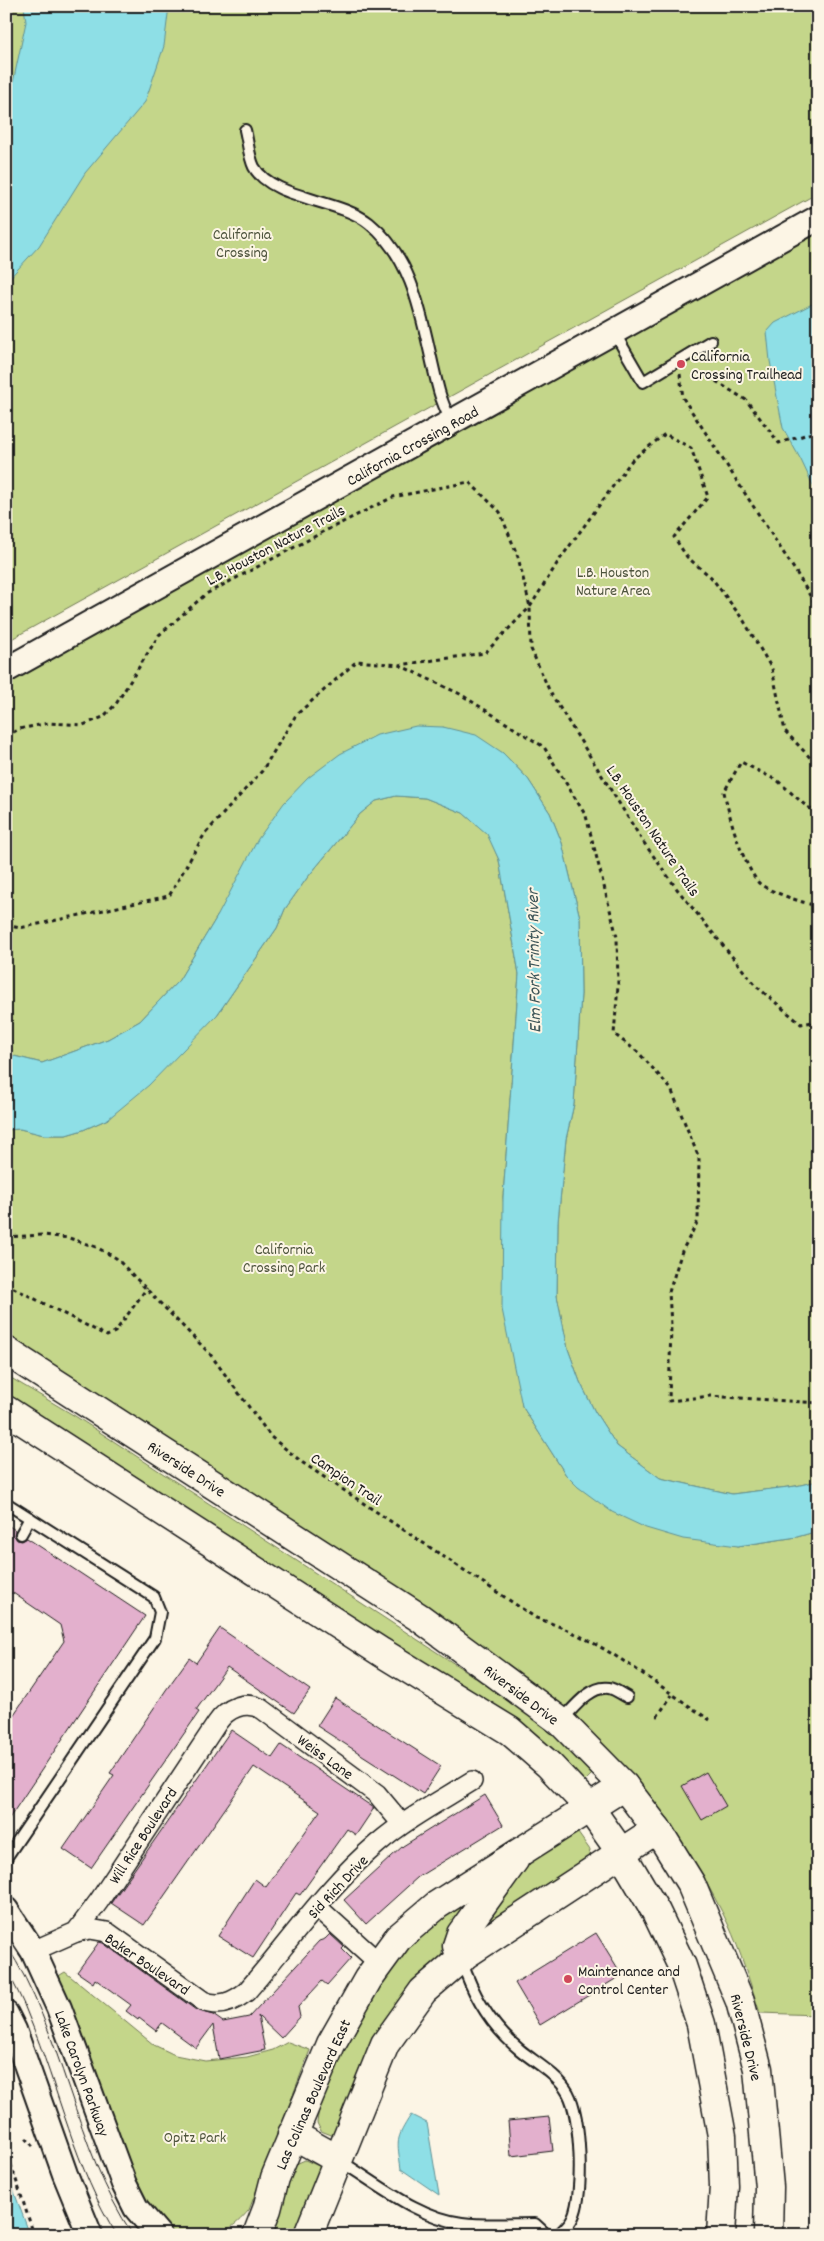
<svg xmlns="http://www.w3.org/2000/svg" width="824" height="2241" viewBox="0 0 824 2241" font-family="Dekko,sans-serif">
<style>
.green{fill:#c4d68a;stroke:#707953}
.water{fill:#8edfe6;stroke:#609195}
.building{fill:#e3b0cd;stroke:#1c1c1c}
.lines{fill:none;stroke-linecap:round;stroke-linejoin:round}
.service-casing{stroke:#1c1c1c;stroke-width:14}
.minor-casing{stroke:#1c1c1c;stroke-width:22}
.tertiary-casing{stroke:#1c1c1c;stroke-width:28}
.secondary-casing{stroke:#1c1c1c;stroke-width:31}
.path{stroke:#1c1c1c;stroke-width:3;stroke-dasharray:4 4;stroke-linecap:butt}
.service{stroke:#fcf5e5;stroke-width:10}
.minor{stroke:#fcf5e5;stroke-width:19}
.tertiary{stroke:#fcf5e5;stroke-width:24}
.secondary{stroke:#fcf5e5;stroke-width:28}
.tram{stroke:#1c1c1c;stroke-width:1}
.poi-dot{fill:#d1495b;stroke:#fcf5e5;stroke-width:2}
.labels{text-anchor:middle;stroke-width:4;stroke-linejoin:round;paint-order:stroke}
.park-label{font-size:16px;fill:#4e543d;stroke:#fcf5e5}
.poi-label{font-size:16px;fill:#1c1c1c;stroke:#fcf5e5;text-anchor:start}
.street-label{font-size:16px;fill:#1c1c1c;stroke:#fcf5e5}
.water-label{font-size:18px;font-style:italic;fill:#3e5659;stroke:#fcf5e5}
</style>
<rect width="100%" height="100%" fill="#fcf5e5"/>
<filter id="ink" filterUnits="userSpaceOnUse"><feTurbulence type="fractalNoise" baseFrequency=".02" numOctaves="2"/><feDisplacementMap in="SourceGraphic" scale="10" xChannelSelector="R" yChannelSelector="G"/><feConvolveMatrix kernelMatrix="1 2 1 2 8 2 1 2 1" color-interpolation-filters="sRGB"/></filter>
<g filter="url(#ink)">
<g class="green">
<polygon points="6,6 818,6 818,193 6,642"/>
<polygon points="818,231 818,1481 796,1486 732,1494 660,1478 617,1446 595,1412 580,1382 568,1349 557,1296 558,1222 566,1139 574,1104 581,994 580,918 562,843 550,813 528,779 503,753 443,727 218,915 179,980 140,1021 108,1039 42,1063 6,1054 6,685"/>
<path d="M396,796L425,798L463,813L488,834L499,860L519,974L503,1197L522,1406L566,1475L578,1487L738,1546L797,1537L818,1531V2015L760,2013C750,1983 741,1952 728,1924C696,1858 651,1790 597,1739C571,1714 541,1691 513,1668L6,1342V1130L20,1129L44,1135H66L83,1130L108,1119L217,1015L277,928L285,909L307,878L360,814L376,801Z"/>
<polygon points="6,1375 75,1416 464,1670 522,1710 556,1737 593,1773 584,1782 6,1400"/>
<polygon points="574,1831 578,1833 590,1850 588,1860 477,1930 473,1925 536,1853"/>
<polygon points="488,1887 444,1938 441,1958 334,2136 321,2131 317,2123 320,2100 360,2013 418,1933"/>
<path d="M65,1972L154,2045L175,2055L205,2061L247,2057L273,2050L288,2042L310,2050L249,2210C241,2219 234,2227 222,2232C203,2241 170,2235 156,2221C150,2215 146,2208 142,2201L57,1977Z"/>
<polygon points="305,2160 321,2167 298,2235 268,2235 291,2166"/>
</g>
<g class="water">
<polygon points="24,6 169,6 164,46 145,102 85,173 39,246 6,282 6,115 26,22"/>
<polygon points="818,301 818,496 801,460 783,428 770,361 767,332 775,323"/>
<polygon points="416,726 443,727 476,735 503,753 528,779 550,813 562,843 580,918 581,994 574,1104 566,1139 558,1222 557,1296 568,1349 580,1382 595,1412 617,1446 660,1478 732,1494 796,1486 818,1481 818,1531 797,1537 738,1546 683,1539 646,1528 612,1512 578,1487 566,1475 522,1406 502,1309 503,1197 519,974 499,860 487,834 463,813 425,798 396,796 376,801 360,814 307,878 285,909 277,928 217,1015 149,1085 108,1119 83,1130 66,1135 44,1135 20,1129 6,1130 6,1054 42,1063 108,1039 140,1021 179,980 218,915 258,839 284,803 308,778 340,754 377,735"/>
<path d="M411,2115L427,2123L439,2195L401,2169C397,2140 395,2140 411,2115Z"/>
<polygon points="6,2170 30,2235 6,2235"/>
</g>
<g class="building">
<polygon points="6,1524 15,1530 14,1535 17,1540 22,1541 27,1538 145,1616 6,1823 6,1726 64,1641 60,1625 13,1593 6,1594"/>
<polygon points="220,1628 310,1690 294,1713 227,1667 196,1710 199,1712 91,1868 63,1849 114,1775 110,1773 166,1690 189,1658 196,1663"/>
<polygon points="335,1698 441,1766 423,1794 317,1726"/>
<polygon points="231,1730 272,1758 281,1745 374,1808 356,1835 347,1829 300,1895 296,1893 253,1958 218,1936 255,1879 266,1887 320,1811 254,1767 144,1925 111,1903"/>
<polygon points="706,1772 726,1806 702,1820 682,1786"/>
<polygon points="485,1795 503,1825 418,1877 366,1924 344,1900 403,1846"/>
<polygon points="596,1933 622,1975 540,2025 515,1983"/>
<polygon points="330,1934 344,1947 342,1949 351,1958 327,1985 322,1981 298,2007 300,2017 281,2038 258,2016 265,2050 219,2059 213,2025 196,2048 162,2023 156,2031 139,2018 138,2020 126,2011 131,2005 95,1979 93,1983 77,1972 99,1942 103,1943 196,2010 213,2015 223,2022 249,2017 319,1941 325,1939"/>
<polygon points="549,2117 553,2151 511,2156 508,2121"/>
</g>
<g class="lines">
<defs>
<g id="service">
<path d="M245,130C248,142 249,157 254,167C272,199 339,199 369,223C419,263 423,332 439,391C442,402 447,413 452,423"/>
<polyline points="614,332 643,382 711,341"/>
<polyline points="6,1503 154,1597 160,1612 155,1638 6,1858"/>
<polyline points="21,1534 30,1518"/>
<path d="M561,1721C573,1709 590,1685 609,1688C615,1689 621,1694 627,1697"/>
<path d="M462,1962C473,1995 492,2027 520,2050C536,2063 558,2075 568,2093C581,2117 584,2193 573,2217C570,2224 564,2229 558,2235"/>
<path d="M340,2161C377,2183 418,2218 462,2223C486,2226 511,2224 535,2224L547,2235"/>
</g>
<g id="minor">
<polyline points="317,1907 379,1963"/>
<path d="M76,1932L90,1929L107,1932L203,2001C219,2008 233,2002 246,1992C289,1943 327,1886 377,1844C406,1819 440,1801 472,1781"/>
<path d="M33,1951L76,1932L99,1901L217,1723C227,1708 245,1700 262,1709L377,1794L402,1824"/>
</g>
<g id="tertiary">
<polyline points="6,670 818,218"/>
<polyline points="6,1910 33,1951 59,2008 124,2184 136,2208 159,2235"/>
<polyline points="6,2014 14,2030 65,2174 90,2235"/>
</g>
<g id="secondary">
<polyline points="6,1351 420,1618 560,1721 624,1786 657,1829 691,1884 740,2001 758,2069 769,2187 768,2235"/>
<polyline points="6,1410 381,1652 510,1731 549,1765 589,1807 620,1851 656,1912 682,1966 701,2024 722,2136 724,2186 721,2235"/>
<polyline points="461,1959 457,1946 461,1934 515,1859"/>
<polyline points="292,2134 337,2159"/>
<polyline points="257,2235 267,2209 275,2178 331,2044 368,1979 398,1938 437,1905 624,1786"/>
<polyline points="308,2235 385,2044 423,1991 466,1954 657,1829"/>
</g>
</defs>
<use href="#service" class="service-casing"/>
<use href="#minor" class="minor-casing"/>
<use href="#tertiary" class="tertiary-casing"/>
<use href="#secondary" class="secondary-casing"/>
<g class="path">
<polyline points="680,374 683,398 796,572 818,609"/>
<polyline points="709,377 746,400 779,443 818,431"/>
<polyline points="816,420 818,424"/>
<polyline points="399,665 460,694 544,747 586,816 617,937 618,986 614,1034 639,1053 671,1089 699,1158 698,1221 682,1251 669,1292 671,1325 669,1401 710,1396 818,1403"/>
<polyline points="6,736 19,729 49,723 83,725 103,717 116,704 159,635 206,594 325,531 393,497 469,482 500,512 518,557 530,607 531,649 550,692 642,840 677,889 756,986 801,1024 818,1021"/>
<path d="M818,814L806,806L778,781L741,762L724,792C731,822 740,857 758,882C764,890 806,904 818,906"/>
<polyline points="6,925 20,928 169,896 204,835 262,771 296,715 357,661 399,665 485,653 530,607 558,562 632,460 665,434 691,448 708,497 674,537 687,557 711,577 744,621 772,669 785,731 818,766"/>
<path d="M6,1237L44,1235L69,1238L96,1247L116,1258L210,1354L271,1437L303,1463L536,1618C600,1638 654,1683 710,1720"/>
<polyline points="6,1284 107,1336 115,1332 147,1288"/>
<polyline points="657,1717 672,1695"/>
<polyline points="26,2138 33,2146"/>
<polyline points="6,2149 34,2235"/>
</g>
<use href="#service" class="service"/>
<use href="#minor" class="minor"/>
<use href="#tertiary" class="tertiary"/>
<use href="#secondary" class="secondary"/>
<g class="tram">
<path d="M6,1945C64,2032 74,2147 133,2235"/>
<path d="M6,1969C14,1984 23,2000 29,2017C59,2089 75,2169 117,2235"/>
</g>
</g>
</g>
<g class="poi-dot">
<circle cx="681" cy="364" r="5"/>
<circle cx="568" cy="1979" r="5"/>
</g>
<g class="labels">
<g class="park-label">
<text x="242" y="239">California<tspan x="242" dy="18">Crossing</tspan></text>
<text x="613" y="577">L.B. Houston<tspan x="613" dy="18">Nature Area</tspan></text>
<text x="284" y="1254">California<tspan x="284" dy="18">Crossing Park</tspan></text>
<text x="195" y="2142">Opitz Park</text>
</g>
<g class="poi-label">
<text x="691" y="361">California<tspan x="691" dy="18">Crossing Trailhead</tspan></text>
<text x="578" y="1976">Maintenance and<tspan x="578" dy="18">Control Center</tspan></text>
</g>
<g class="street-label">
<text transform="translate(412 445) rotate(-29)" y="6">California Crossing Road</text>
<text transform="translate(275 544) rotate(-28)" y="6">L.B. Houston Nature Trails</text>
<text transform="translate(654 830) rotate(56)" y="6">L.B. Houston Nature Trails</text>
<text transform="translate(187 1468) rotate(33)" y="6">Riverside Drive</text>
<text transform="translate(347 1478) rotate(34)" y="6">Campion Trail</text>
<text transform="translate(522 1694) rotate(37)" y="6">Riverside Drive</text>
<text transform="translate(326 1756) rotate(36)" y="6">Weiss Lane</text>
<text transform="translate(142 1835) rotate(-57)" y="6">Will Rice Boulevard</text>
<text transform="translate(337 1886) rotate(-47)" y="6">Sid Rich Drive</text>
<text transform="translate(148 1963) rotate(34)" y="6">Baker Boulevard</text>
<text transform="translate(747 2037) rotate(76)" y="6">Riverside Drive</text>
<text transform="translate(83 2073) rotate(70)" y="6">Lake Carolyn Parkway</text>
<text transform="translate(312 2094) rotate(-66)" y="6">Las Colinas Boulevard East</text>
</g>
<g class="water-label">
<text transform="translate(533 961) rotate(-91)" y="6">Elm Fork Trinity River</text>
</g>
</g>
<rect width="824" height="2241" fill="none" stroke="#fcf5e5" stroke-width="25"/>
<rect x="12" y="12" width="799" height="2216" fill="none" stroke="#1c1c1c" stroke-width="2" filter="url(#ink)"/>
</svg>
